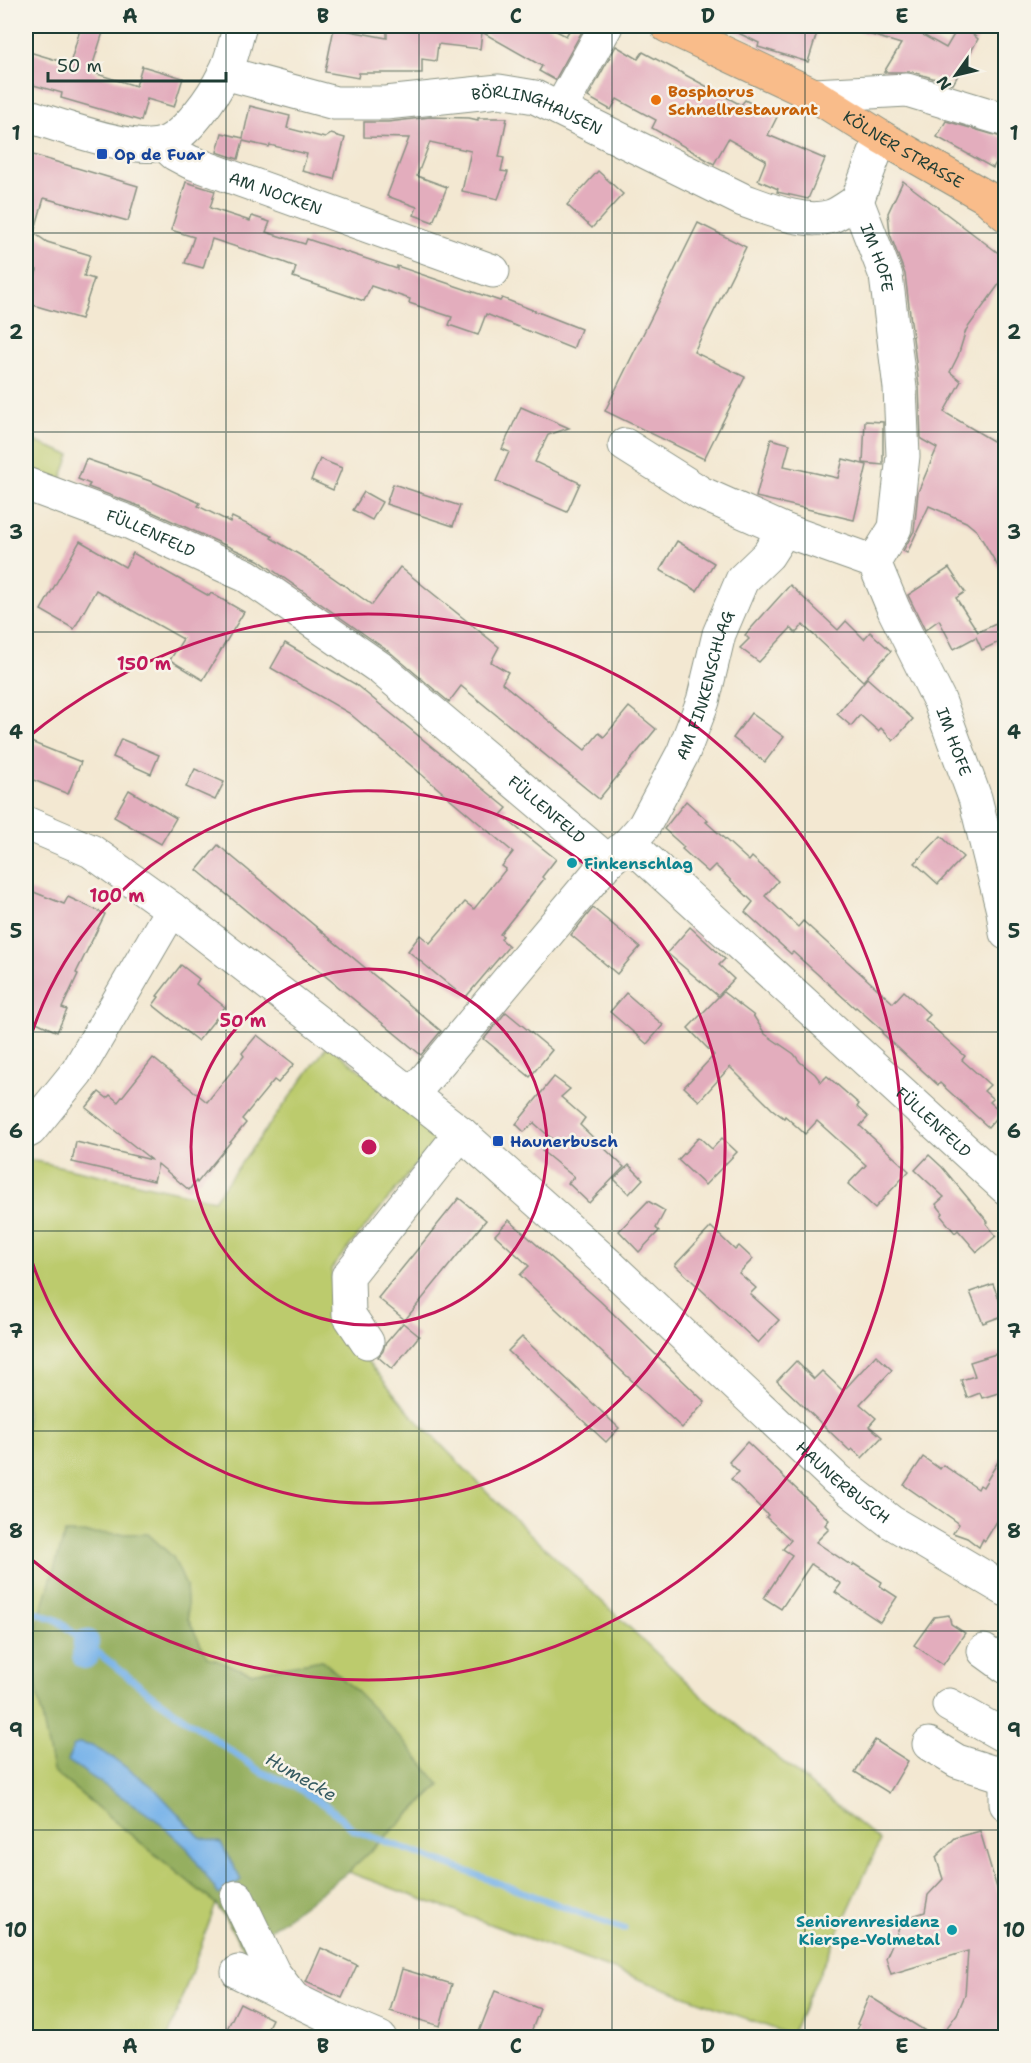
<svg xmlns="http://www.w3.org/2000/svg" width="1031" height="2063" viewBox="0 0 1031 2063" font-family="'Shantell Sans',sans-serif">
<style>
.green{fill:#bccb6d;stroke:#6e8450;stroke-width:1.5}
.forest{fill:#95af60;stroke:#5a764a;stroke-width:1.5}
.water{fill:#78b3e9;stroke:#4c788e;stroke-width:1.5}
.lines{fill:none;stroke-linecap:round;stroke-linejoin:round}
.stream{stroke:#78b3e9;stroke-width:7}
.canal{stroke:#78b3e9;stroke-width:26}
.building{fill:#e3adbd}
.minor-casing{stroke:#899283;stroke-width:35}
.major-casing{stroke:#899283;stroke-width:35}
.minor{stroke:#fff;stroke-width:33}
.major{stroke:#f9bc8a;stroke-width:33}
.grid{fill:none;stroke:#1f3d34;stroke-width:1.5;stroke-opacity:0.55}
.ring{fill:none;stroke:#c2185b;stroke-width:3}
.food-dot{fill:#e8710a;stroke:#f7f3e8;stroke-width:2}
.transit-dot{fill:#1a4fb4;stroke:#f7f3e8;stroke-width:2}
.culture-dot{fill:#0f9aa8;stroke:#f7f3e8;stroke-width:2}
.labels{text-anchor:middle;stroke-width:5;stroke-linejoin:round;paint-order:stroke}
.food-label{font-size:16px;font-weight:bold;fill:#c56008;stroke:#f7f3e8;text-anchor:start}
.street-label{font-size:16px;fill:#1f3d34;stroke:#f7f3e8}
.transit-label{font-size:16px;font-weight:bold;fill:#164399;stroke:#f7f3e8;text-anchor:start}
.culture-label{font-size:16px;font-weight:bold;fill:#0d838f;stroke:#f7f3e8;text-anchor:start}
.water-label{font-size:18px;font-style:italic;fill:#355a61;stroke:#f7f3e8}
.centre{fill:#c2185b;stroke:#f7f3e8;stroke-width:3}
.ring-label{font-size:18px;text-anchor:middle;font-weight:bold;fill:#c2185b;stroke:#f7f3e8;stroke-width:5;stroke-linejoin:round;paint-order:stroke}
.neatline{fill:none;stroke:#1f3d34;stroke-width:2}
.grid-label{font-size:20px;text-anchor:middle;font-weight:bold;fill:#1f3d34}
</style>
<rect width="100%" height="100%" fill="#f7f3e8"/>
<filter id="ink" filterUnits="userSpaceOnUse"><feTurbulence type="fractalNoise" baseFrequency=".0167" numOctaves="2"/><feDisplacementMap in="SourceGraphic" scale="12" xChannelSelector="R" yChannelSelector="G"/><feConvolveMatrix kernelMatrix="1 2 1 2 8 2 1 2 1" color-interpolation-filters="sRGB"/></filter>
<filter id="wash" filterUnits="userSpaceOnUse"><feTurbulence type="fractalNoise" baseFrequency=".008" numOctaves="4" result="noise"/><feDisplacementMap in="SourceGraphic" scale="24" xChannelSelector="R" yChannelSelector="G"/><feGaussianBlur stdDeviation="1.35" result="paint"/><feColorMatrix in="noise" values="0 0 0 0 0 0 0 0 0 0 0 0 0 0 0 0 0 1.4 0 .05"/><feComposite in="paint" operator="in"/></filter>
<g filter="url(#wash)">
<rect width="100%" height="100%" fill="#f3e8d2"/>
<g class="green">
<polygon points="26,438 70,455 60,482 26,471"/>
<path d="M328,1045L441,1134L331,1269L337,1324L411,1414L503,1508L704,1698L880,1841L791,2035L348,1872L440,1786C404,1740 366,1698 322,1660L251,1673L206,1657L188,1619L186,1586L53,1771L216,1904L168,2037H26V1159L214,1200Z"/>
</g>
<path class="forest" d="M65,1533L148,1534L173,1557L186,1586L188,1619L207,1657L251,1673L322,1660C366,1698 404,1740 440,1785L348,1872L244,1949L216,1904L53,1771L29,1652Z"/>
<polygon class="water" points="80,1743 92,1746 113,1758 153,1787 200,1837 221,1843 241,1880 219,1895 187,1848 155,1819 68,1761 73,1746"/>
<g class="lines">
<polyline class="stream" points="26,1609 57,1620 150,1694 261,1772 295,1786 332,1810 354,1830 624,1929"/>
<polyline class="canal" points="85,1656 86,1642"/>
</g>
<g id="blocks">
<g class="building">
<polygon points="81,26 105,26 91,70 97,72 97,74 136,86 142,66 183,78 174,107 147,99 141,121 61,98 62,93 26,83 26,51 70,64"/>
<polygon points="387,26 547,26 566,36 572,26 585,26 555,80 539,71 542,66 482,32 480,49 438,44 436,61 422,59 422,73 359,73 358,78 325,72 334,28 387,38"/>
<polygon points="724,26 819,26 808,62 758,47 759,43"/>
<polygon points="856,26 907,26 946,48 959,26 963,26 978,39 953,84 912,72 884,72 901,44 855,30"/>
<polygon points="616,46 638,59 643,52 741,105 745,100 777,117 768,135 825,159 808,199 777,192 778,189 758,180 766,160 728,139 714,164 652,128 656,120 617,99 611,110 588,97"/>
<polygon points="250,106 290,116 287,128 325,138 331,134 345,138 334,179 302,171 307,154 270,145 269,147 243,141 238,159 217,152 222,133 243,138"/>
<polygon points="430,117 469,118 478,120 478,118 507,118 499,157 504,158 501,171 508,172 498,199 462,191 471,151 430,142 417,176 447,187 433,222 414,215 417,207 387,196 409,138 364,137 364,122 388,122"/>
<polygon points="946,121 1005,138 1005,161 999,157 993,168 937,137"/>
<polygon points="26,153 138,186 128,221 44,198 34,233 47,242 90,255 84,276 94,279 81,319 26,303 37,270 26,267 26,196 30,181 26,180"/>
<polygon points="598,171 623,194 592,228 567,205"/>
<polygon points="903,181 1005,258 1005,276 966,330 958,356 950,372 961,381 944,412 1005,448 1005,578 977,531 966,522 929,506 907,553 903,551 914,531 918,492 937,448 921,439 919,386 905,274 890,234 888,213"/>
<polygon points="186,182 215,191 210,208 250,221 252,216 270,222 266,232 305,244 307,239 397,269 397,266 500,301 502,298 581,329 573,349 486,314 478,335 449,325 452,317 409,303 410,299 371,286 364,301 293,277 296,267 283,262 212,239 203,268 185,263 194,237 171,230"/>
<polygon points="698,223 746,247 694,352 745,377 704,459 605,411"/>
<polygon points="521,407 569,428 548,435 535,462 580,483 567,512 496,481 509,452 502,449"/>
<polygon points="865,421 883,422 883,465 863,463"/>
<polygon points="771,439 790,444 784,466 838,478 843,459 867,465 854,520 756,497"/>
<polygon points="86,459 150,481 200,503 198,506 230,522 232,517 272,536 271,538 305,558 372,605 400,567 499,647 491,662 508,672 502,683 585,750 599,733 604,737 629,707 656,729 599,799 461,686 449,702 391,653 258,560 139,506 88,487 90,484 78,479"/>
<polygon points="320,459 342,468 333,490 311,480"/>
<polygon points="393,484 460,506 453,526 386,504"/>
<polygon points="364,492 382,502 372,520 353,510"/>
<polygon points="80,541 125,567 133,553 209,596 211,593 244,612 203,680 170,660 183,639 96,590 74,629 41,610"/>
<polygon points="677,541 714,563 697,591 660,570"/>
<polygon points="949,568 965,592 956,598 978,632 1005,620 1005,639 982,650 976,637 954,649 939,620 925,630 908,595"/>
<polygon points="790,585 838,630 846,621 864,639 870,632 891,651 863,681 803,625 796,633 791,628 759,662 740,648 749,639 745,635"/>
<polygon points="285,643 355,684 507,808 501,815 556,859 542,877 544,879 500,934 503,936 501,939 509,946 465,998 408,951 420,935 430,943 465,902 474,909 506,869 502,866 513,852 349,713 271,668"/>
<polygon points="867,678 913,719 893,741 881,728 878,731 860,715 851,726 837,714"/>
<polygon points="751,713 784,737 765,762 733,738"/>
<polygon points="121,739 159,755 151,774 113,757"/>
<polygon points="26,740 81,762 68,794 26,777"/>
<polygon points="195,769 224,782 215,800 186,787"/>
<polygon points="129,790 176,818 161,844 114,817"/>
<polygon points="686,801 708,821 706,822 749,861 752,857 778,881 765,896 798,927 803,921 893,1003 904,991 930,1015 925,1020 965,1056 962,1060 990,1085 984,1091 993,1099 990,1102 1001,1112 988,1127 940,1083 938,1085 882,1033 883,1031 856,1007 855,1008 793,952 791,954 745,912 753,902 715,865 708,872 682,849 684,847 664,829"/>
<polygon points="941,836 963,857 938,884 915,863"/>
<polygon points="218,845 441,1031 421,1055 197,870"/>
<polygon points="26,889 64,904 68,897 105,914 76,973 78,974 62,1008 67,1010 57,1032 26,1017"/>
<polygon points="593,908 640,947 617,974 571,935"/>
<polygon points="690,927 725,959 719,965 734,979 718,996 667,953"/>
<polygon points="181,965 199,979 196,984 225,1007 198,1041 153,1005 159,997 157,996"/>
<polygon points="723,992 753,1015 765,1034 794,1054 800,1062 815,1074 821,1082 827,1076 859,1104 857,1107 868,1117 860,1126 909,1171 875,1208 848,1184 866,1165 817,1121 805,1134 785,1116 784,1118 772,1109 730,1067 699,1101 684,1087 714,1055 688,1028"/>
<polygon points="626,993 663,1025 647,1044 610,1012"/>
<polygon points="506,1012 552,1050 530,1077 484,1039"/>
<polygon points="257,1035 294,1064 278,1083 274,1080 242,1119 246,1123 197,1183 196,1181 189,1190 158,1164 154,1181 72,1162 76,1142 152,1160 86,1108 99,1092 107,1098 110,1095 118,1102 153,1058 207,1102 244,1056 242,1053"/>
<polygon points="554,1077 570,1089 561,1097 585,1118 580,1125 624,1167 589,1203 568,1183 574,1177 542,1151 552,1139 534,1123 524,1132 516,1124"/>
<polygon points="699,1137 712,1149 722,1138 737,1152 705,1185 678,1160"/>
<polygon points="929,1155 942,1167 988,1222 986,1223 996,1236 977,1252 958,1230 955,1233 941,1216 943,1213 936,1204 944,1197 915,1170"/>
<polygon points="629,1165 643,1179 629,1194 614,1179"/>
<polygon points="459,1198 486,1220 405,1320 378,1298"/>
<polygon points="648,1201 665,1211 656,1228 659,1231 639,1252 619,1231"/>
<polygon points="509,1220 600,1301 705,1402 682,1428 520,1275 529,1266 495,1235"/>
<polygon points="711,1227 735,1250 739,1246 753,1259 739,1273 756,1288 750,1294 779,1320 758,1343 675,1265"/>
<polygon points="993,1284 1005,1315 983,1323 970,1292"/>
<polygon points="403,1323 419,1336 392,1369 378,1357 383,1351 385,1344"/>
<polygon points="522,1337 619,1428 606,1442 508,1351"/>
<polygon points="999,1353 1005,1374 1005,1391 982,1398 980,1393 967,1398 961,1380 975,1376 970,1362"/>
<polygon points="876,1355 892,1370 860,1404 876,1418 869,1426 882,1437 862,1458 852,1449 850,1451 777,1381 796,1361 814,1379 822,1371 843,1391"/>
<polygon points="747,1442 829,1520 825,1525 829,1529 816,1542 852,1566 854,1564 882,1582 880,1586 897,1597 880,1622 835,1592 841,1584 811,1564 781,1609 764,1598 792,1555 783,1549 791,1540 766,1517 768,1515 731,1479 739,1472 729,1462"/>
<polygon points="1005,1450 1005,1508 985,1541 983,1539 979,1547 967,1538 953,1533 959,1524 957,1522 904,1485 923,1457 940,1469 943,1465 978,1489 980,1485 983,1487"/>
<polygon points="949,1615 951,1624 965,1633 943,1665 914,1645 934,1617"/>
<polygon points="875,1740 908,1761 889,1793 855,1772"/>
<polygon points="980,1831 1005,1915 1005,2028 1001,2037 940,2037 957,2014 965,1995 968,1951 891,1974 886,1958 903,1919 925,1912 928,1895 943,1879 936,1857 955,1838"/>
<polygon points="321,1948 357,1965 342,1998 306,1982"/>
<polygon points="402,1969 452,1984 440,2026 390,2011"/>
<polygon points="495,1991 540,2009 529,2037 477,2037"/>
<polygon points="869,1996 935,2037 854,2037 859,2025 857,2024"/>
<polygon points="240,2003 272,2019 263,2037 223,2037"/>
</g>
</g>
</g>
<g filter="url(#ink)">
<use href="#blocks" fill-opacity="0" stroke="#899283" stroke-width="1.5"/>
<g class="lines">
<defs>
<g id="minor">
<path id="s1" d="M225,73L335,103H386L499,91L535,97L743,200C768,209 805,225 832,216C840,213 849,206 857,201L886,276L900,388L903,456L895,528L874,562L894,610L939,700L975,798L1003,911L1006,933"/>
<polyline points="814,95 907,90 1006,120"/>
<polyline points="560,109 606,26"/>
<path d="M26,115C56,124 137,155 165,143C187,134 214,95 224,74C232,60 235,41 240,26"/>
<path id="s2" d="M164,144L175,154L190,162L493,271"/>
<polyline points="857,201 881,137"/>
<polyline points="625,445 701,493 784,530 874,562"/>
<path id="s3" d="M26,484L131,523L247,576L380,668L608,861"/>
<path id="s4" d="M26,823L91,851L172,909L461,1133L609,1265L837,1480L891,1522L1006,1590"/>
<path id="s5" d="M629,843L644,826L683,753L703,701L719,634L742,580L768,555L784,530"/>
<path id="s6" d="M412,1095L608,861L629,843L1006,1188"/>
<polyline points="26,1132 30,1130 77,1072 172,909"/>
<polyline points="367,1342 349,1315 348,1276 461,1133"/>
<polyline points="984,1651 1006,1667"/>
<polyline points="949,1705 1006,1737"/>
<polyline points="929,1744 957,1761 1004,1776"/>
<polyline points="1006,1768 1006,1804"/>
<polyline points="237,1897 273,1972 293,1998"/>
<polyline points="238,1972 335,2019 380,2038"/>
</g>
<g id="major">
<path id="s7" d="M667,26L814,95L881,137L986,197L1006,215"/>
</g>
</defs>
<use href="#minor" class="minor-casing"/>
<use href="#major" class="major-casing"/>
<use href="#minor" class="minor"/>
<use href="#major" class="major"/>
</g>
</g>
<path class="grid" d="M226,26V2038M419,26V2038M612,26V2038M805,26V2038M26,233H1006M26,432H1006M26,632H1006M26,832H1006M26,1032H1006M26,1231H1006M26,1431H1006M26,1631H1006M26,1830H1006"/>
<g class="ring">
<circle cx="369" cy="1147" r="178"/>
<path d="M26 1052A356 356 0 1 1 26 1242"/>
<path d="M26 739A533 533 0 1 1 26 1555"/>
</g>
<circle class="food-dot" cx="656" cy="100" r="6"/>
<g class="transit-dot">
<rect x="96" y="148" width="12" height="12" rx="3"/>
<rect x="492" y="1135" width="12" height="12" rx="3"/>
</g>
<g class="culture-dot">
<circle cx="572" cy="863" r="6"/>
<circle cx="952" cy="1930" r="6"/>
</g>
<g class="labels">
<g class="food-label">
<text x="668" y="97">Bosphorus<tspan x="668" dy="18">Schnellrestaurant</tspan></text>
</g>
<g class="street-label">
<text dy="6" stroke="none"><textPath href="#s1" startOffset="320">BÖRLINGHAUSEN</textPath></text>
<text dy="6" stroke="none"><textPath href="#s7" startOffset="267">KÖLNER STRASSE</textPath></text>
<text dy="6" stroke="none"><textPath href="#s2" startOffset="123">AM NOCKEN</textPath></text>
<text dy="6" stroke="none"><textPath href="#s1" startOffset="729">IM HOFE</textPath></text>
<text dy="6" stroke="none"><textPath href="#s3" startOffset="134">FÜLLENFELD</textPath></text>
<text dy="6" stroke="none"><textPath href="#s5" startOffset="177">AM FINKENSCHLAG</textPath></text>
<text dy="6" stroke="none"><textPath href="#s1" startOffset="1239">IM HOFE</textPath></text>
<text dy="6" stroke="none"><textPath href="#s3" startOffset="620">FÜLLENFELD</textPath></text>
<text dy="6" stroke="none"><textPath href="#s6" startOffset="746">FÜLLENFELD</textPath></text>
<text dy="6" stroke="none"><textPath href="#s4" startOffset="1054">HAUNERBUSCH</textPath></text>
</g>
<g class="transit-label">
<text x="114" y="160">Op de Fuar</text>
<text x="510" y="1147">Haunerbusch</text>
</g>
<g class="culture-label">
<text x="584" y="869">Finkenschlag</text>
<text x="940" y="1927" text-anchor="end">Seniorenresidenz<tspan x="940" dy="18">Kierspe-Volmetal</tspan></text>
</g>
<g class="water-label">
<text transform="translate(301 1777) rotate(30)" y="6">Humecke</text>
</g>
</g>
<circle cx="369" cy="1147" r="9" class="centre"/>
<g class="ring-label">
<text x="144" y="670">150 m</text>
<text x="117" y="902">100 m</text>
<text x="243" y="1027">50 m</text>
</g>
<rect width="1031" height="2063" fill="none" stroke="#f7f3e8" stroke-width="66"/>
<g transform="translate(956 75) rotate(236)" stroke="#f7f3e8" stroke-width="4.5" paint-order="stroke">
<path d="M0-4.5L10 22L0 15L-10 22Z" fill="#1f3d34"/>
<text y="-9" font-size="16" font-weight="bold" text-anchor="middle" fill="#1f3d34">N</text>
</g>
<path d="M48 72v9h178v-9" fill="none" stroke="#1f3d34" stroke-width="3"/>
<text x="57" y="72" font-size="18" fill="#1f3d34" stroke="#f7f3e8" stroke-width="4.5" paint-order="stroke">50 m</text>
<rect x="33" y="33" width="965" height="1997" class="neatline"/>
<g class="grid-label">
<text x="130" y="23">A</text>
<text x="323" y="23">B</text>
<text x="516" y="23">C</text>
<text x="708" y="23">D</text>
<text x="902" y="23">E</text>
<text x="16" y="140">1</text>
<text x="1014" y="140">1</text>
<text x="16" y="339">2</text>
<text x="1014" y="339">2</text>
<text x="16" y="539">3</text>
<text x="1014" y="539">3</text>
<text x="16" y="739">4</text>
<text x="1014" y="739">4</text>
<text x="16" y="938">5</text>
<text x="1014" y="938">5</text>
<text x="16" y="1138">6</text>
<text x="1014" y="1138">6</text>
<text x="16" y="1338">7</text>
<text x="1014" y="1338">7</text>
<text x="16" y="1538">8</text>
<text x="1014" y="1538">8</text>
<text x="16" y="1737">9</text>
<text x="1014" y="1737">9</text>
<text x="16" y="1937">10</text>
<text x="1014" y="1937">10</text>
<text x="130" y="2053">A</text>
<text x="323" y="2053">B</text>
<text x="516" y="2053">C</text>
<text x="708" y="2053">D</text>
<text x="902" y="2053">E</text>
</g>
</svg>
